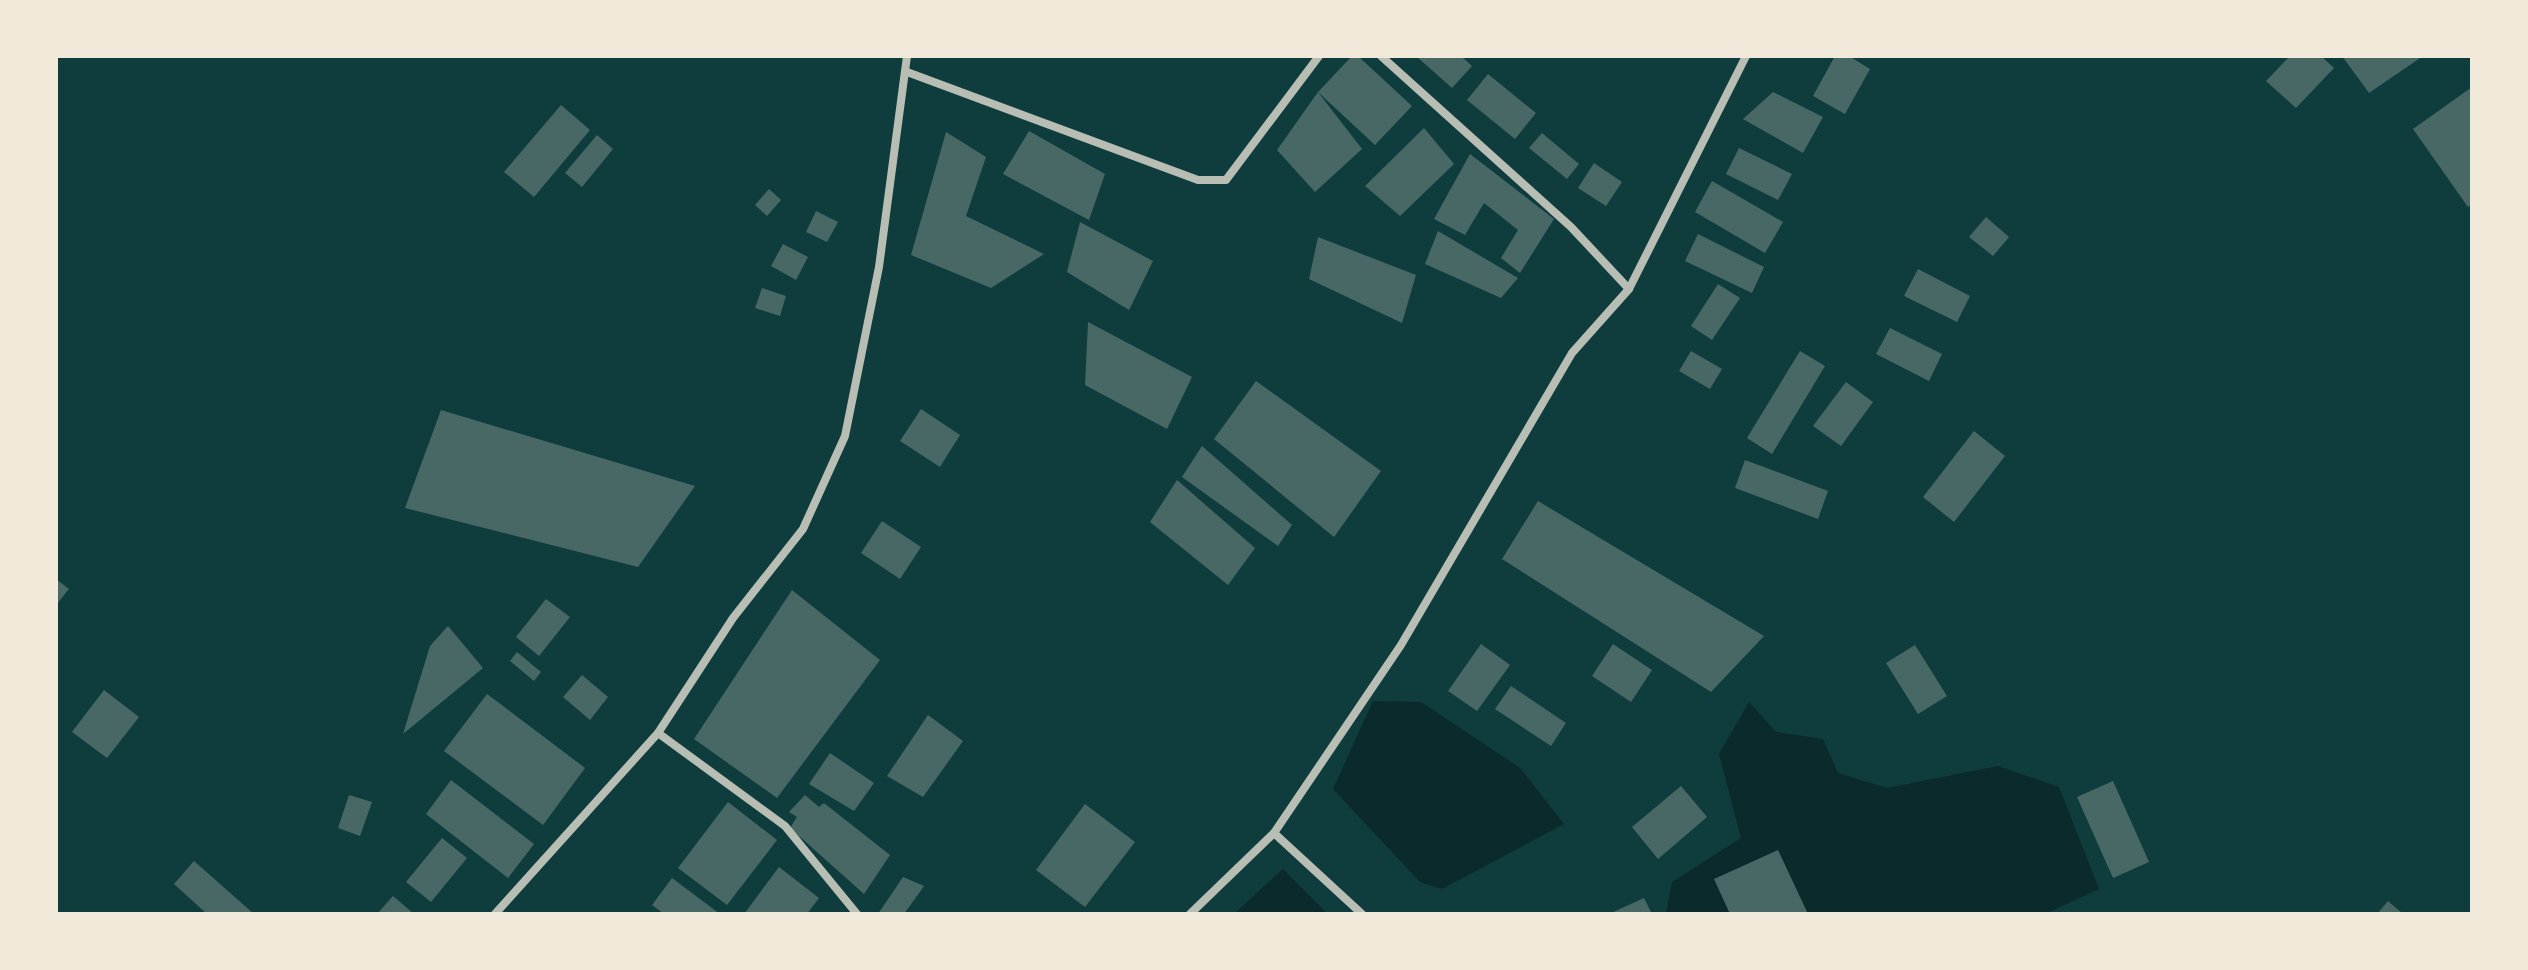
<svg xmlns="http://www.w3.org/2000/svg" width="2528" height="970" viewBox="0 0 2528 970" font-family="Figtree,sans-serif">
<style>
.water{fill:#0a2a2b}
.building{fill:#486865}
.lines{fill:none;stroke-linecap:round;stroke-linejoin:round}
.minor{stroke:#b8beb3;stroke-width:8}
</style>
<rect width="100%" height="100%" fill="#0f3d3e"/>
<g class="water">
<polygon points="1373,701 1421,702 1520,768 1564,824 1442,889 1420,882 1333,789"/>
<polygon points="1749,702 1776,732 1823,739 1838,773 1887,788 1998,766 2059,787 2099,889 2045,914 1666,914 1672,882 1741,838 1719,754"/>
<polygon points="1283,869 1328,914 1234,914"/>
</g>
<g class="building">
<polygon points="1352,56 1358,56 1412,106 1375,145 1318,92 1362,149 1315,192 1277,150 1318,92"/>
<polygon points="1416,56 1461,56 1472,66 1452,88"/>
<polygon points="1835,56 1849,56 1870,69 1845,114 1813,96"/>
<polygon points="2290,56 2321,56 2334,68 2296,108 2266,81"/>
<polygon points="2342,56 2423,56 2369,93"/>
<polygon points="1488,74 1536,113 1515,139 1467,100"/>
<polygon points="2472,87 2472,204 2468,207 2413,129"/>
<polygon points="1773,92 1823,117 1803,153 1743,119"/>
<polygon points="561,105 590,130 534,197 504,172"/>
<polygon points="1424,128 1454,164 1400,216 1365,186"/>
<polygon points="1029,131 1105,174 1089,220 1003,174"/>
<polygon points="946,132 986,157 966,216 1044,254 991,288 911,255"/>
<polygon points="1542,133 1579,164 1567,179 1529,148"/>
<polygon points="597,135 613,149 582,187 565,173"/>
<polygon points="1739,148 1792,174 1778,200 1726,174"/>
<polygon points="1470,154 1554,219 1520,273 1501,258 1518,230 1484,203 1465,235 1434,219"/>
<polygon points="1594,163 1622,182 1606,206 1578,188"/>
<polygon points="1712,181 1783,222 1765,253 1695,212"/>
<polygon points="769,189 781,200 767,216 755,205"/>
<polygon points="816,211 838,222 827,242 806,232"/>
<polygon points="1986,217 2009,237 1993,256 1969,237"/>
<polygon points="1080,222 1153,261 1129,310 1067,272"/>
<polygon points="1438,231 1518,278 1501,298 1425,264"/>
<polygon points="1698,234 1764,267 1752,293 1685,261"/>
<polygon points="1318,237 1416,275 1402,323 1309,279"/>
<polygon points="783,244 808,257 796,280 771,266"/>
<polygon points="1918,269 1970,296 1957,322 1904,296"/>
<polygon points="1718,284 1740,298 1712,340 1691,326"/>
<polygon points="762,288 786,296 780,316 755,308"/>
<polygon points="1088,322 1192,377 1167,429 1085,385"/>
<polygon points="1890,328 1942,354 1929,381 1876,354"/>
<polygon points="1691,351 1722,369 1710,389 1679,371"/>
<polygon points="1800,351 1825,366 1772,454 1747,438"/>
<polygon points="1256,381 1381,471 1334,537 1214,439"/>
<polygon points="1846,382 1873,402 1841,446 1813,426"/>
<polygon points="921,409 960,435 940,467 900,441"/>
<polygon points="441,410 695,486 638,567 405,508"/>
<polygon points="1974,431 2005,456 1954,522 1923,497"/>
<polygon points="1202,446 1292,525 1278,546 1182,477"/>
<polygon points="1745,460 1828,491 1818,519 1735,488"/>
<polygon points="1177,480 1255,548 1228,585 1150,522"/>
<polygon points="1538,501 1764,636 1711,692 1502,559"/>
<polygon points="882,521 921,547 900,579 861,553"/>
<polygon points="56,579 69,589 56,605"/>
<polygon points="792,590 880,660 777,798 694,739"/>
<polygon points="546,599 570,617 539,656 516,637"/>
<polygon points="448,626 483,668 403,734 430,646"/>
<polygon points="1481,644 1510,665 1477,711 1448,691"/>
<polygon points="1613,644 1652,670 1631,702 1592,676"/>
<polygon points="1915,645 1947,696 1918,714 1886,663"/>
<polygon points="517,652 541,672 534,681 510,661"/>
<polygon points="582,675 608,697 590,720 563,697"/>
<polygon points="1511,686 1566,723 1551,746 1495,709"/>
<polygon points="104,690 139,717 107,758 72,732"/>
<polygon points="487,694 585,768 543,825 444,751"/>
<polygon points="928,715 963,741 923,797 887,776"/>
<polygon points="830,753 874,783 854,811 809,784"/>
<polygon points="451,780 534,844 508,878 426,814"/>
<polygon points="2113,781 2149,862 2113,878 2077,797"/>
<polygon points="1681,786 1707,817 1658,859 1632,827"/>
<polygon points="349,795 372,802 360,836 338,828"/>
<polygon points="805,795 819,807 824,803 890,855 864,894 790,828 797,817 789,812"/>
<polygon points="728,802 777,840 727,905 678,868"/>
<polygon points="1085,804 1135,842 1085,907 1036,870"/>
<polygon points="442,838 467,858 431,902 406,882"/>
<polygon points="1778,850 1808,914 1730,914 1714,879"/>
<polygon points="194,861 254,914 207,914 174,884"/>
<polygon points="779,867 819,898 807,914 744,914"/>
<polygon points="903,877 924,886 904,914 878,914"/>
<polygon points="672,878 720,914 664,914 652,905"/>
<polygon points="393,896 414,914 377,914"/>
<polygon points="1644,898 1652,914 1609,914"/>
<polygon points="2388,901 2403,914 2377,914"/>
</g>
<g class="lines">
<g class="minor">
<polyline points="1381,56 1571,227 1629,289"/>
<polyline points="907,72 1198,180 1226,180 1319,56"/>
<polyline points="658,733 785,826 857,914"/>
<polyline points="1274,833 1362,914"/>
<polyline points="495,914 658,733 733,618 803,529 845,436 879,267 907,56"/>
<polyline points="1190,914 1274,833 1401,645 1572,353 1629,289 1746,56"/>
</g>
</g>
<rect width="2528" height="970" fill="none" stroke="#f1e9da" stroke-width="116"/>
</svg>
